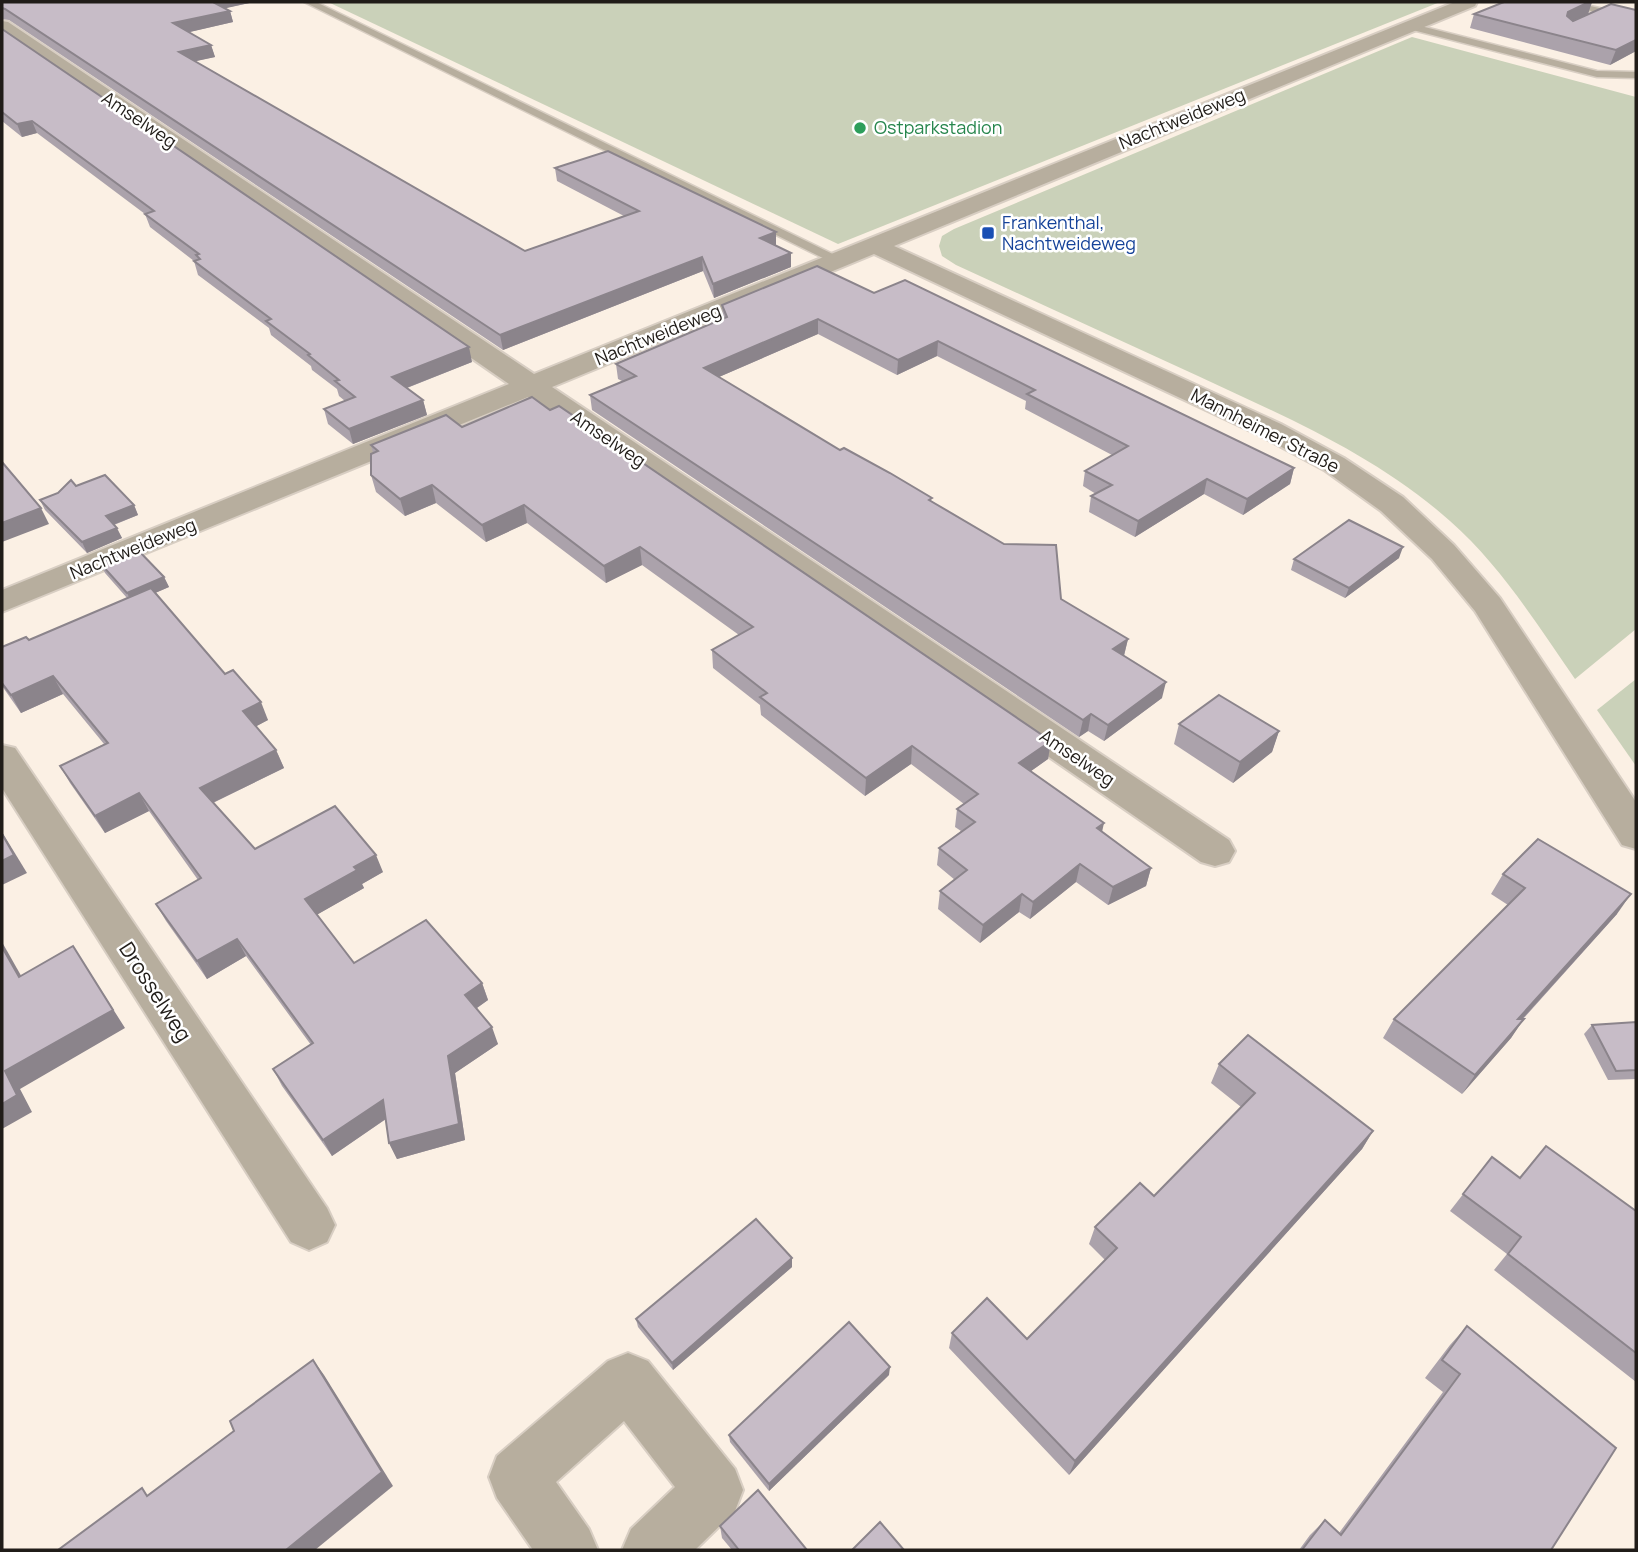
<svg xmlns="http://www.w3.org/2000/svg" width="1638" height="1552" viewBox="0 0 1638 1552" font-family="Manrope,sans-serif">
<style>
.green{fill:#cad1b9}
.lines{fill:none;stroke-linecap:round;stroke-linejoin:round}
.service-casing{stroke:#d8cec3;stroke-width:3}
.minor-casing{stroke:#d8cec3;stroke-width:4}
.service{fill:#b7ae9e;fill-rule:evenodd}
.minor{fill:#b7ae9e;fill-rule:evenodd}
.wall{fill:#aba2ab}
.shaded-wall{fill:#8b848b}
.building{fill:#c7bcc7;stroke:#8b848b;stroke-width:2}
.leisure-dot{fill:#2e9e5b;stroke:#fff;stroke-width:2.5}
.transit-dot{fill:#1a4fb4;stroke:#fff;stroke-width:2.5}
.labels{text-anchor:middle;stroke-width:5;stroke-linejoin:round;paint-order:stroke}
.far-street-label{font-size:18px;fill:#201c18;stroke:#fff}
.far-leisure-label{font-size:18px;fill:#27864d;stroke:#fff;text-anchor:start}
.far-transit-label{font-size:18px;fill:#164399;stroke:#fff;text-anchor:start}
.street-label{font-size:21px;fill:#201c18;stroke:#fff}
</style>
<rect width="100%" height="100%" fill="#fbf0e4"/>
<g class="green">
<polygon points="328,2 1440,2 838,244"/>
<path d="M1412,37L1636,97V629L1575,679C1537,624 1500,565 1450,521C1376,455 1286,417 1198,376C1117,339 1037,302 956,265L942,256L939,246L942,236L954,229Z"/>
<polygon points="1636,679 1636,766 1597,710"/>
</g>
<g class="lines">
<defs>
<g id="service">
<polygon points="304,2 316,2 845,260 843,263 833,263"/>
<polygon points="1555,2 1572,2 1636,16 1636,22"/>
<polygon points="1409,23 1597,71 1636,72 1636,78 1597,77 1405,28 1405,24"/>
</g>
<g id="minor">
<polygon points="1455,2 1477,2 1475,6 894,246 1281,424 1344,458 1403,497 1454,545 1500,598 1636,802 1636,849 1622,845 1475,611 1432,559 1381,511 1324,470 1261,436 874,254 552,387 1229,840 1235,851 1229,862 1215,866 1201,862 528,397 2,612 2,590 509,384 2,34 2,21 8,22 534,374"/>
<polygon points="2,745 15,748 327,1208 335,1225 327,1242 309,1250 291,1242 2,788"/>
<polygon points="628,1353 648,1361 735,1469 743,1490 735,1511 695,1550 622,1550 631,1529 675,1487 624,1421 556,1482 589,1529 598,1550 533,1550 497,1498 489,1477 497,1456 608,1361"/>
</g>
</defs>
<use href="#service" class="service-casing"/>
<use href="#minor" class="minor-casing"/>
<use href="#service" class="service"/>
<use href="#minor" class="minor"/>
</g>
<g class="wall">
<polygon points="2,2 254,2 225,8 230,11 233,22 189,32 211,45 215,57 195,61 525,251 624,216 557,181 555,168 776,246 791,253 791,267 714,298 703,271 503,350 9,20 2,19"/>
<polygon points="1504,2 1592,2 1588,14 1636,10 1636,51 1610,65 1470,28 1474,14"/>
<polygon points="2,29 472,362 407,388 423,400 427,415 353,444 328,424 324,409 345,401 339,396 337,389 312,370 311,366 271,335 269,328 198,275 194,261 150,227 145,214 37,133 22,137 2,121"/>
<polygon points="874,293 1294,468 1290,484 1243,515 1204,494 1135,537 1089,512 1091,496 1096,494 1083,486 1085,471 1112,455 1025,409 1026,401 937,356 897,375 818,334 719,377 840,450 932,501 1061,599 1128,639 1124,656 1162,698 1104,741 1088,731 1079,737 592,410 590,395 622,381 618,379 616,364 723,319 722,305"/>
<polygon points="462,427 1051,741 1048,759 1031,771 1102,832 1151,868 1146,886 1108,905 1076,882 1030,919 1019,912 980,943 938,909 940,891 955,880 937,865 939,848 961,831 955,827 957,809 964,804 911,764 865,796 761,715 760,705 713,668 712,650 739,635 642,565 606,583 527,523 486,542 436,503 405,516 376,492 371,475 373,453 371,445"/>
<polygon points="76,486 134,505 138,515 114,525 122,538 87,553 45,510 40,500"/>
<polygon points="1399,558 1345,598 1291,570 1294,559"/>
<polygon points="100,563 164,577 169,587 155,593 225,674 268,720 256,726 276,750 284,768 213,803 255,849 383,872 362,884 364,888 316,915 354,963 482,983 488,1000 477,1008 498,1044 455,1073 465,1140 397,1159 389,1143 386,1119 332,1156 282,1086 273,1069 311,1045 246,956 207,979 166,921 156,904 198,880 149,811 105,833 70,783 60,766 104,744 63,694 21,713 2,686 2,647 29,640 127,598 105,573"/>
<polygon points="1179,724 1279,731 1272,752 1233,783 1174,744"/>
<polygon points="1503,874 1617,914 1523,1019 1511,1038 1462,1094 1383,1038 1394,1019 1508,905 1491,894"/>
<polygon points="1636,1022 1636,1079 1608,1080 1584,1034 1592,1025"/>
<polygon points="1219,1064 1373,1131 1362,1149 1069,1475 949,1348 952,1333 1027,1339 1105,1260 1089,1244 1095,1227 1154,1196 1241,1107 1211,1083"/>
<polygon points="1492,1157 1520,1178 1636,1211 1636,1382 1494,1270 1507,1254 1450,1211"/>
<polygon points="792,1258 792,1267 673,1370 638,1327 636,1319"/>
<polygon points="1467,1326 1551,1550 1299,1550 1310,1535 1325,1520 1339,1533 1443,1392 1425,1378 1450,1345"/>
<polygon points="889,1375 769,1491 730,1442 729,1435"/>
<polygon points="720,1526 807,1550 732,1550 722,1538"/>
</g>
<g class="shaded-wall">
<polygon points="210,2 254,2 213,11"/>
<polygon points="1589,2 1592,2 1588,14 1563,27 1568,12"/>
<polygon points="230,11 233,22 177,35 173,23"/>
<polygon points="1636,40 1636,51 1610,65 1616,50"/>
<polygon points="211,45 215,57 183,64 179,52"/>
<polygon points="32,121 37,133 22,137 17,124"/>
<polygon points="776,232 776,246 760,238"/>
<polygon points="791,253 791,267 714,298 713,284"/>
<polygon points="702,257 703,271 503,350 500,335"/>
<polygon points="818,319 818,334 705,383 704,368"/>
<polygon points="938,341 937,356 897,375 898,360"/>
<polygon points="469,347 472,362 396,392 392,377"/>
<polygon points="423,400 427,415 353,444 349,429"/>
<polygon points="1294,468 1290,484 1243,515 1247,499"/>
<polygon points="1207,479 1204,494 1135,537 1138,521"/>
<polygon points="432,485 436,503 405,516 400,499"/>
<polygon points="134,505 138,515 110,526 106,516"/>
<polygon points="524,505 527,523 486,542 482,525"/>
<polygon points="41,508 49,524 2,542 2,523"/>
<polygon points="117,528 122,538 87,553 82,542"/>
<polygon points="640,547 642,565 606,583 604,566"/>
<polygon points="1403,547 1399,558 1345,598 1349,588"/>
<polygon points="164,577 169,587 132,603 127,593"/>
<polygon points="1128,639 1124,655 1109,666 1113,649"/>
<polygon points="53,676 63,694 21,713 11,695"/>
<polygon points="1166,682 1162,698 1104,741 1108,725"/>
<polygon points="261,702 268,720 251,729 243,711"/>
<polygon points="1091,714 1088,731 1079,737 1083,720"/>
<polygon points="1279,731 1272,752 1233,783 1240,762"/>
<polygon points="1051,741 1048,759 1017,781 1019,763"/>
<polygon points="912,746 911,764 865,796 866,778"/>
<polygon points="276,750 284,768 208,805 200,788"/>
<polygon points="139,793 149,811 105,833 95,816"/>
<polygon points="1104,823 1100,841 1097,828"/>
<polygon points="2,832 27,873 2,885"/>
<polygon points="376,855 383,872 362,884 364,888 313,917 305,899 354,867"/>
<polygon points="1080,864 1076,882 1030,919 1033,902"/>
<polygon points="1151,868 1146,886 1108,905 1113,887"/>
<polygon points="1022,894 1019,912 980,943 983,925"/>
<polygon points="1631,894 1617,914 1505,1038 1518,1019"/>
<polygon points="237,939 246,956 207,979 197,961"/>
<polygon points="2,942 32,995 19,977 2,947"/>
<polygon points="73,946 125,1028 20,1089 32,1112 2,1129 2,1104 5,1071"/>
<polygon points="482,983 488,1000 471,1012 465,995"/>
<polygon points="1524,1019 1511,1038 1462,1094 1475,1075"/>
<polygon points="492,1027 498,1044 455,1073 465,1140 397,1159 389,1143 448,1056"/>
<polygon points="383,1100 390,1116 332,1156 323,1140"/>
<polygon points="1373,1131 1362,1149 1069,1475 1075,1461"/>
<polygon points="792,1258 792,1267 673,1370 672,1363"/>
<polygon points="313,1360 324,1375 393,1486 315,1550 286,1550"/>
<polygon points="890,1367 889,1375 769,1491 769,1484"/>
</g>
<g class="building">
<polygon points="2,2 213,2 230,11 173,23 211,45 179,52 525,251 639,211 555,168 608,151 776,232 760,238 791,253 713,284 702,257 500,335 5,9 2,8"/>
<polygon points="1504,2 1589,2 1568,12 1567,16 1573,21 1611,4 1636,10 1636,40 1616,50 1474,14"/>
<polygon points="2,29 469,347 392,377 423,400 349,429 324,409 355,397 335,381 339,380 308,355 310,354 266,321 271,319 194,261 200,259 196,255 199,254 145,214 154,211 32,121 17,124 2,112"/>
<polygon points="817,266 874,293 905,280 1294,468 1247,499 1207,479 1138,521 1091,496 1112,485 1085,471 1128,446 1027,394 1035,390 938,341 898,360 818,319 704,368 840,450 844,448 890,473 932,498 929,500 1004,544 1056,545 1061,599 1128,639 1113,649 1166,682 1108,725 1091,714 1083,720 590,395 636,376 616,364 727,317 722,305"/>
<polygon points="532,397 550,410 559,406 1051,741 1019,763 1104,823 1097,828 1151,868 1113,887 1080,864 1033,902 1022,894 983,925 940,891 967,870 939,848 975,822 957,809 978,794 912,746 866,778 760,697 767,693 712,650 753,627 640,547 604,566 524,505 482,525 432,485 400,499 371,475 371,454 378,451 371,445 446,415 462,427"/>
<polygon points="2,462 41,508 2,523"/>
<polygon points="105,475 134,505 106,516 117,528 82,542 40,500 58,493 71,480 76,486"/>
<polygon points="1349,520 1403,547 1349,588 1294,559"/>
<polygon points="136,548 164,577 127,593 100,563"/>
<polygon points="151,588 225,674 233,670 261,702 243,711 276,750 200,788 255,849 335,806 376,855 354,867 357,870 305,899 354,963 426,920 482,983 465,995 492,1027 448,1056 459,1124 389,1143 383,1100 323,1140 273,1069 313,1043 237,939 197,961 156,904 201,878 139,793 95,816 60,766 108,743 53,676 11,695 2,683 2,647 26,637 29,640"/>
<polygon points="1219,695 1279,731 1240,762 1179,724"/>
<polygon points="2,834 14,855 2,861"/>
<polygon points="1538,839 1631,894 1518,1019 1524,1019 1475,1075 1394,1019 1525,888 1503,874"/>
<polygon points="73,946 113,1010 5,1071 17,1095 2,1104 2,947 19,977"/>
<polygon points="1636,1022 1636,1070 1616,1071 1592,1025"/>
<polygon points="1248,1035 1373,1131 1075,1461 952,1333 987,1298 1027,1339 1117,1248 1095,1227 1140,1183 1154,1196 1255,1093 1219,1064"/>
<polygon points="1546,1146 1636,1211 1636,1353 1508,1254 1521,1237 1463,1194 1492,1157 1520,1178"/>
<polygon points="756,1219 792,1258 672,1363 636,1319"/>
<polygon points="849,1322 890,1367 769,1484 729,1435"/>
<polygon points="1467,1326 1616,1448 1551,1550 1302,1550 1325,1520 1341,1535 1460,1374 1442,1360"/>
<polygon points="313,1360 382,1472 286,1550 58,1550 142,1488 147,1496 234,1431 230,1421"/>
<polygon points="758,1490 807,1550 739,1550 720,1526"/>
<polygon points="880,1522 904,1550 852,1550"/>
</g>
<circle class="leisure-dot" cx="860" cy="128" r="7"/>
<rect class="transit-dot" x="981" y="226" width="14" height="14" rx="3.5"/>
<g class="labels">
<g class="far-street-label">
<text transform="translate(1182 119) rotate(-22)" y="6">Nachtweideweg</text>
<text transform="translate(139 120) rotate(34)" y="6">Amselweg</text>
<text transform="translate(658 335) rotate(-22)" y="6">Nachtweideweg</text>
<text transform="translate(1265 431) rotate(27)" y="6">Mannheimer Straße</text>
<text transform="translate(608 439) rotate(34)" y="6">Amselweg</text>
<text transform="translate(133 549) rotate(-22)" y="6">Nachtweideweg</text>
<text transform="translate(1077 758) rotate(34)" y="6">Amselweg</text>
</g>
<g class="far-leisure-label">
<text x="874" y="134">Ostparkstadion</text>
</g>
<g class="far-transit-label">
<text x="1002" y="229">Frankenthal,<tspan x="1002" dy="21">Nachtweideweg</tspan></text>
</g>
<g class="street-label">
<text transform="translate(155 992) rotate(57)" y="7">Drosselweg</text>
</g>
</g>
<rect width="1638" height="1552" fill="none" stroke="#201c18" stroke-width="7"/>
</svg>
